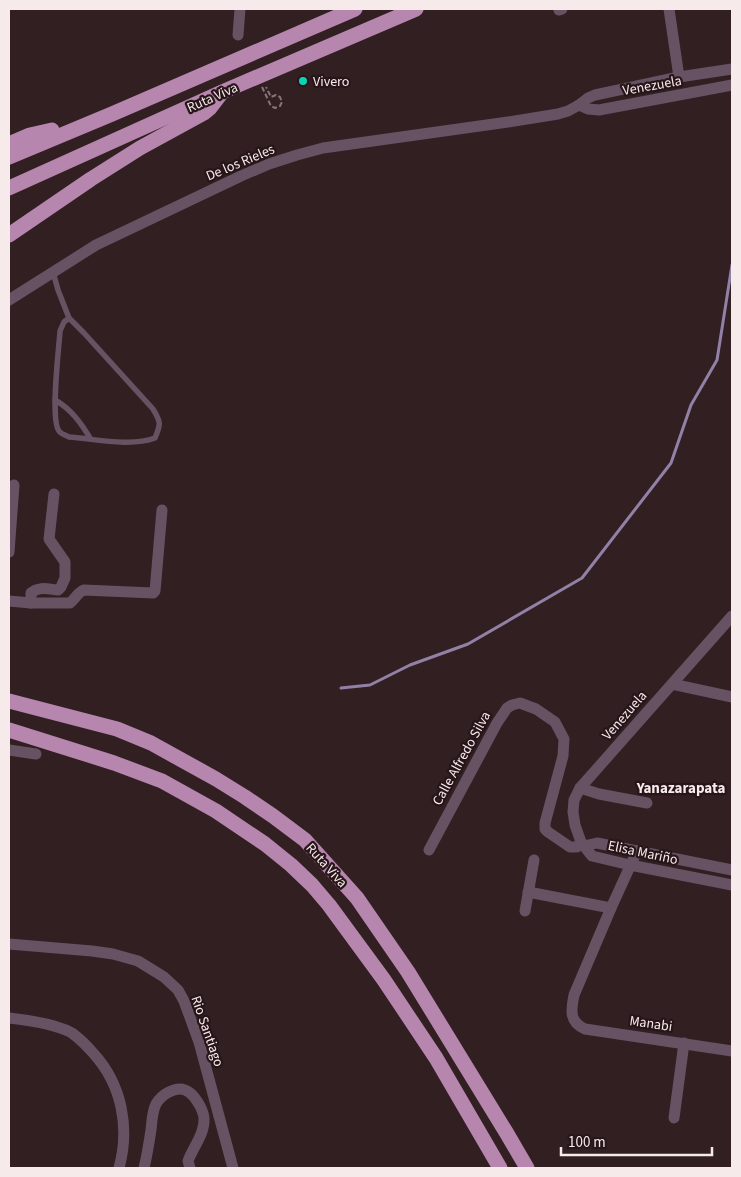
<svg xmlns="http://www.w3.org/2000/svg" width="741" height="1177" viewBox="0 0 741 1177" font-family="'Source Sans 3',sans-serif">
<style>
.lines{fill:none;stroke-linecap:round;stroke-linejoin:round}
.stream{stroke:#9280a7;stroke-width:3}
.path{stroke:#857678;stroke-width:2;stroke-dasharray:5 2.5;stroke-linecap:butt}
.service{stroke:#675263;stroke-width:5.5}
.minor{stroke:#675263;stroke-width:11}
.trunk{stroke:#b786ae;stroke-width:15}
.poi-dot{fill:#0ad5b5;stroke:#271519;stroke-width:2}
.labels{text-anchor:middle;stroke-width:4.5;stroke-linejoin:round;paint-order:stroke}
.poi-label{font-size:14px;fill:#f7eaeb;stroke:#271519;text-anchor:start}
.street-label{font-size:14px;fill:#f7eaeb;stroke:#271519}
.neighbourhood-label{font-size:15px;font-weight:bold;fill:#f7eaeb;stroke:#271519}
</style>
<rect width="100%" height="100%" fill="#311f22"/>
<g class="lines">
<polyline class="stream" points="341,688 370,685 410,665 468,644 582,578 671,463 691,405 717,360 732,265"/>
<polyline class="path" points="262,87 271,106 275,108 280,106 282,102 280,97 276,95 271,97 266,87"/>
<g class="service">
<path d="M53,272L58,290L69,318L84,333L153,409C161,422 161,424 155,438C131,447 95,439 69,437C65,435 61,434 59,431C50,420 59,348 60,331L64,322L69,318"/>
<path d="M55,400C71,409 81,423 90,438"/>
</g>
<g class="minor">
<polyline points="669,9 679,77"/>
<polyline points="559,10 562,9"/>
<polyline points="238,35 240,9"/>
<polyline points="579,105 588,109 599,110 732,85"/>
<polyline points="9,300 96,245 241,176 269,164 297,155 323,148 508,122 558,114 568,111 579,105 588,98 595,95 679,77 732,69"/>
<polyline points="9,552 14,485"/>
<path d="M9,601L31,603H70C75,599 78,592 84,590L153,593L155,591L162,510"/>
<path d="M31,603V593C39,586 48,589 58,590L61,587L65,578V562L49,539L54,494"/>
<polyline points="732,616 580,788 574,800 573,812 575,825 581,842 592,856 630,865 732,885"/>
<polyline points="672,684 732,697"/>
<polyline points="9,750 36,754"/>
<polyline points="580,788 599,794 647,803"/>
<polyline points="584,846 597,843 732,870"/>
<polyline points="429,850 497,723 507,708 512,705 520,703 536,709 555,722 564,739 563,756 545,823 545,829 548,832 570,847 577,847 581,842"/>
<path d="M637,851L611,908L574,995C571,1010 569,1022 585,1029L732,1051"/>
<polyline points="528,892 611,908"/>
<polyline points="525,911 534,860"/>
<polyline points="9,944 92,951 113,954 138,961 164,977 178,990 184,1001 199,1042 233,1168"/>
<path d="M9,1018C27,1020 56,1024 72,1033C80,1039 88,1047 94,1054C122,1085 130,1128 119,1168"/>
<polyline points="674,1118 684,1043"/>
<path d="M144,1168C147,1156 149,1143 151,1130C152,1121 152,1112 156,1104C161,1095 175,1086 185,1090C194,1093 203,1109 204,1118C205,1134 193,1147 188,1161L190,1168"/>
</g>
<g class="trunk">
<polyline points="9,144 30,135 52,130"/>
<polyline points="9,157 112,114 355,9"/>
<polyline points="9,188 222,92 416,9"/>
<polyline points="9,235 91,179 140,148 204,113 210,108 220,95"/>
<polyline points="9,701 117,729 151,743 216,779 245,797 273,816 305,840 357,898 408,972 506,1132 527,1168"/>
<polyline points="9,730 114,763 162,781 216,811 265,844 291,865 312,885 329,905 384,980 436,1058 500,1168"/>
</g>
</g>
<circle class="poi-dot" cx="303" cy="81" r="5"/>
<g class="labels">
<g class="poi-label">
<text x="313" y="86">Vivero</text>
</g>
<g class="street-label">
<text transform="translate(652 85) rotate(-10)" y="5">Venezuela</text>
<text transform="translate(212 97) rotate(-24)" y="5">Ruta Viva</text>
<text transform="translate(240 162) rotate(-23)" y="5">De los Rieles</text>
<text transform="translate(624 715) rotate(-49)" y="5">Venezuela</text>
<text transform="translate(461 758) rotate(-61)" y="5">Calle Alfredo Silva</text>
<text transform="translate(643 852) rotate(12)" y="5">Elisa Mariño</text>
<text transform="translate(327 865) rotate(48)" y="5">Ruta Viva</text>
<text transform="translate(651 1023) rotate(8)" y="5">Manabi</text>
<text transform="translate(208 1031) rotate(71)" y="5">Rio Santiago</text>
</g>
<g class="neighbourhood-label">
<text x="681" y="793">Yanazarapata</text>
</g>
</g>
<rect width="741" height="1177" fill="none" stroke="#f7eaeb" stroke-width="20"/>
<path d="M561 1147v8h151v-8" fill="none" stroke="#f7eaeb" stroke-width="2.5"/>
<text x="568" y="1147" font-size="15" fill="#f7eaeb" stroke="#271519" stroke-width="4" paint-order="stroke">100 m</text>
</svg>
